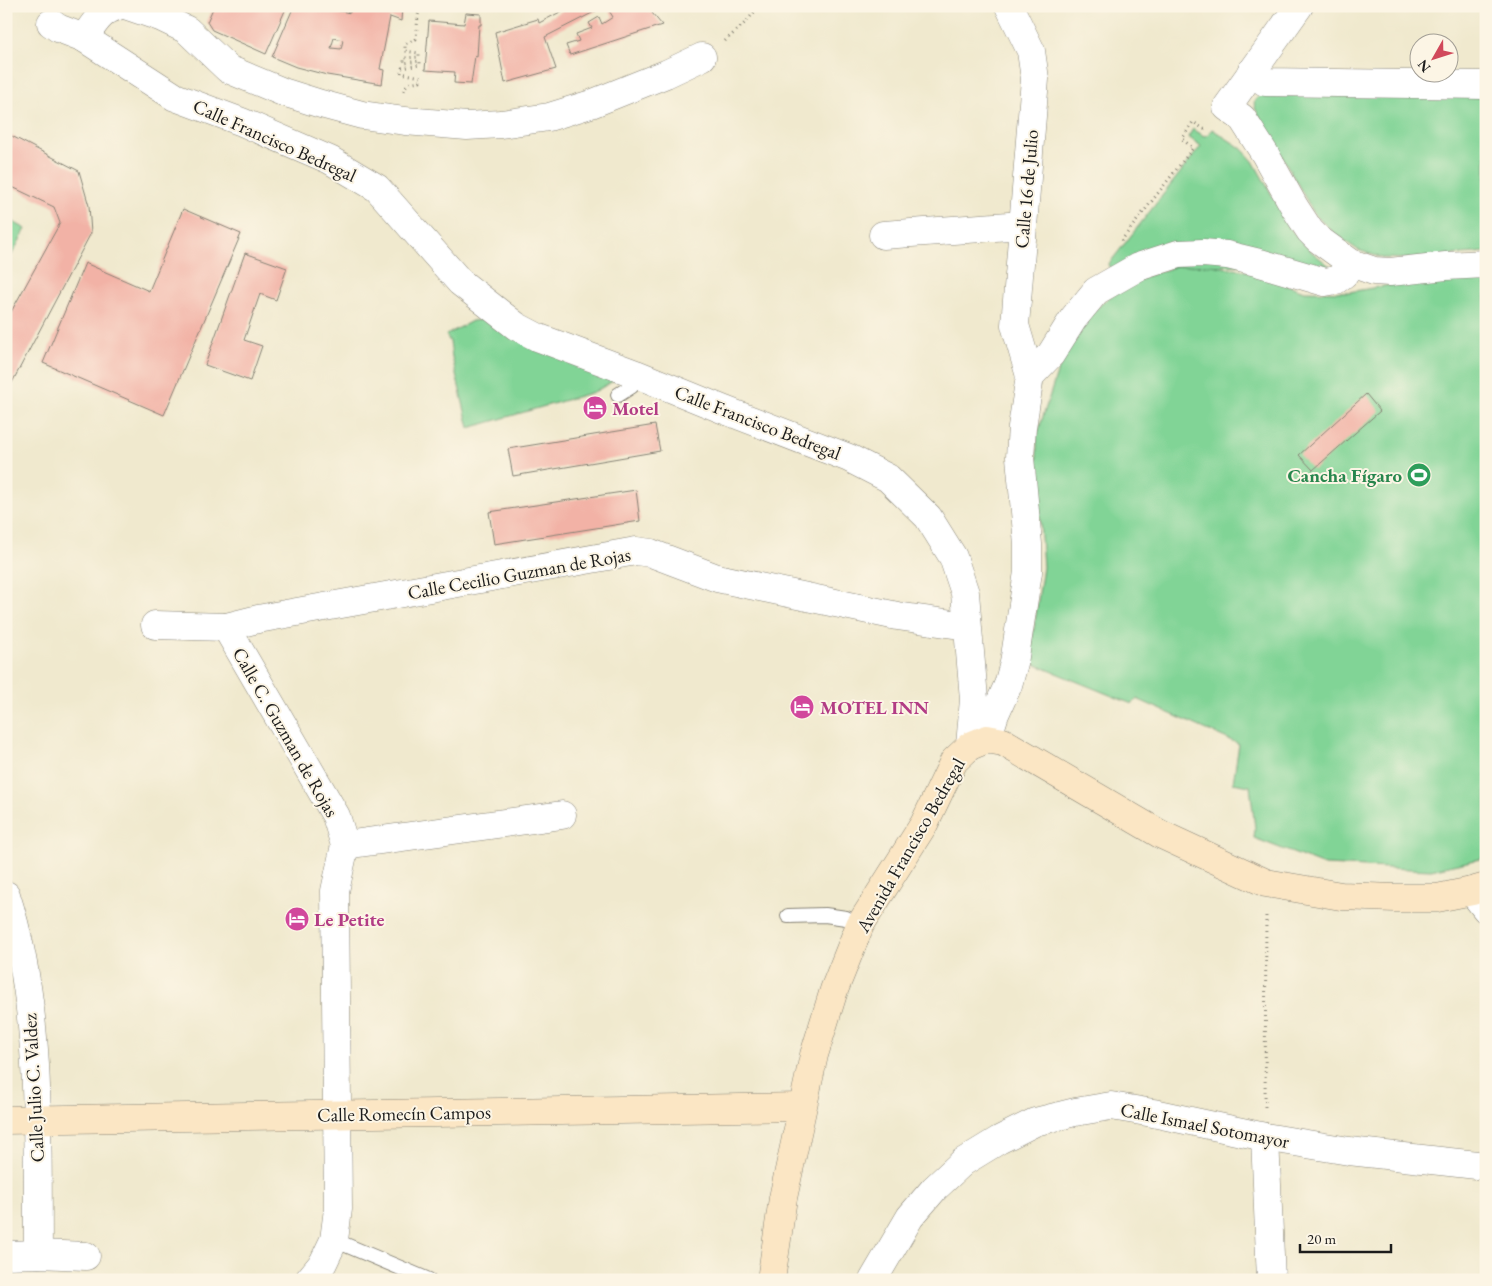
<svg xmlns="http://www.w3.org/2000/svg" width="1492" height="1286" viewBox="0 0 1492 1286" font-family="'EB Garamond',serif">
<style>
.green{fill:#81d496;stroke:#4e7859}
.building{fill:#f2b2a6;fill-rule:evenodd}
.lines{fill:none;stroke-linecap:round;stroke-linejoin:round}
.lane-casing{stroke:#868275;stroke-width:16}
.street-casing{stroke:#868275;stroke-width:29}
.secondary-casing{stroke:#868275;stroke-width:29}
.path{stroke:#868275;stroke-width:3;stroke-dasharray:1 4;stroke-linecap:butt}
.lane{stroke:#fff;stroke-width:14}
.street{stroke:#fff;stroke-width:28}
.secondary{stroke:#fbe6c4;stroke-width:28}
.labels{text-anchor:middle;stroke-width:4;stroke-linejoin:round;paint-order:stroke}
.street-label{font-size:19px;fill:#1c1c1c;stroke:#fcf5e5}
.hotel-label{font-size:19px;font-weight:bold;fill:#b23c85;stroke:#fcf5e5;text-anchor:start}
.leisure-label{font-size:19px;font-weight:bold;fill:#27864d;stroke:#fcf5e5;text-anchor:end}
</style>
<rect width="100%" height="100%" fill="#fcf5e5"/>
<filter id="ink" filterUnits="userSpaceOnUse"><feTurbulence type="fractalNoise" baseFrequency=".02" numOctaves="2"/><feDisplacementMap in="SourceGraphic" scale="10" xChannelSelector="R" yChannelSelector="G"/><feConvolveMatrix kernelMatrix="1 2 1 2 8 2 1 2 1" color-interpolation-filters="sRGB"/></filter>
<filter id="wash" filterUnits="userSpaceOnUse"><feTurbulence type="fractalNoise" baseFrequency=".0096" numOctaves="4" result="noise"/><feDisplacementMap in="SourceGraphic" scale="20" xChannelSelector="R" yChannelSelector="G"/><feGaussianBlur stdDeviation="1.12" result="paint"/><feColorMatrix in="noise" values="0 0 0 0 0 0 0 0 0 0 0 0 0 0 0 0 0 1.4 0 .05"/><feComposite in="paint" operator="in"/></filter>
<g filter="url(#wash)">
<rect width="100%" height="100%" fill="#f0e9ce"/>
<g class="green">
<path d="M1264,95L1486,97V252L1408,259L1382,258L1358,250L1335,234L1315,215L1256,110C1252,102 1255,97 1264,95Z"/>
<polygon points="1193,129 1204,136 1208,135 1212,129 1241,148 1253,161 1292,231 1312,252 1332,268 1325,272 1298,264 1110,268 1108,265 1201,146 1188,137"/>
<polygon points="6,218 26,229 6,265"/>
<polygon points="1211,265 1252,272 1304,291 1349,292 1419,280 1486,276 1486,857 1480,859 1431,870 1324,865 1254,838 1255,828 1250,786 1233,783 1239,744 1137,699 1132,704 1029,662 1043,567 1037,476 1037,435 1057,373 1082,322 1108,298 1147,276 1177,266"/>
<polygon points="485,319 615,380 594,392 469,428 452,357 450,342 446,335 472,321"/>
</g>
<g id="blocks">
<g class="building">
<polygon points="214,6 287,6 266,54 212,30 207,22"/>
<path d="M294,6L310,9V6H317L350,13V11L338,6H402L401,21L390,17L380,69L384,70L382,84L327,75L296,67L272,57ZM334,38L343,40L341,49L331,48Z"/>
<polygon points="559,6 593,6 596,11 545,37 556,69 505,83 495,32 538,19 539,23 562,11"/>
<polygon points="606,6 661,6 652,13 662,25 570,55 566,45 579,41 576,34 592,28 589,23 599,17 602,24 613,17"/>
<polygon points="466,13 481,14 481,25 479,25 477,57 475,56 471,84 454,83 455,72 425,70 429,21 464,24"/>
<polygon points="6,133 79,171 89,206 91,233 6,394 6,321 60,223 54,207 6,184"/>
<polygon points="183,209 241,234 164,415 43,363 85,263 149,291"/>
<polygon points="245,253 287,268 276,300 260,294 244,340 262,346 250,381 205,365"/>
<polygon points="1366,394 1380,411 1313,470 1299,455"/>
<polygon points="655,425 660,451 513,476 508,449"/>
<polygon points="636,490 640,521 494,544 489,512"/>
</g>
</g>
</g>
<g filter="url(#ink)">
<use href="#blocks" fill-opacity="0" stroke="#868275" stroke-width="1"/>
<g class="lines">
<defs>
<g id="lane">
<polyline points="618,395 632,386 636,374"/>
<polyline points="788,916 825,915 846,918 860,925"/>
<polyline points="334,1240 429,1280"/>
</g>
<g id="street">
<polyline points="128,6 160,17 187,30 228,69 283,92 321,104 362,115 405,121 467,126 501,124 549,117 591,104 666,74 702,57"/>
<polyline points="1009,6 1031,51 1035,79 1015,325 1030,376"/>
<polyline points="1299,6 1227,107 1242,118 1265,154 1295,208 1310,231 1318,239 1351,263 1374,271 1390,272 1446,266 1486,264"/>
<polyline points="51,23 58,28 84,38 175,97 242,122 330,160 377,188 460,282 516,326 537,337 636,374 722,409 849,458 888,478 928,517 953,557 965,593 974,699 970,746"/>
<path d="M84,38C94,24 100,11 118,6"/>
<polyline points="1251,72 1265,82 1486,85"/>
<polyline points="883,235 1023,225"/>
<polyline points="155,625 226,627 258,619 636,551 651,553 717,578 897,616 953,624 967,624"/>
<polyline points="226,627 336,816 345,845 335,891 338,1209 334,1240 323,1263 309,1280"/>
<polyline points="987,739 995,714 1008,685 1014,663 1028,572 1028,544 1020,457 1022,427 1030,376 1051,354 1073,319 1096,291 1138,267 1178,254 1203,253 1227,255 1260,263 1325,282 1336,280 1344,274 1351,263"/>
<polyline points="345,845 562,815"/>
<polyline points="1472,891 1486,909"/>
<path d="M6,895C43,1010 37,1135 38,1254"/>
<polyline points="1265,1137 1271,1280"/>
<polyline points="6,1255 38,1254 86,1256"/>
<polyline points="873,1280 910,1217 934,1189 963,1162 999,1140 1035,1122 1075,1112 1111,1106 1153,1113 1265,1137 1349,1151 1486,1166"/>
</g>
<g id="secondary">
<polyline points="6,1120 802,1107"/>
<polyline points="771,1280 783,1198 814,1055 834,990 860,925 924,824 954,761 970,746 987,739 1003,742 1160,834 1266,883 1341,896 1395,898 1437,898 1472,891 1486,887"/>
</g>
</defs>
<use href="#lane" class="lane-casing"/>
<use href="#street" class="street-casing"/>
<use href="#secondary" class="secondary-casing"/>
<g class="path">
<polyline points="725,41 747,21 759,6"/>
<path d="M404,91C405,83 413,82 420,81L421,77L401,73L402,68L420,65V61L404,63V58L419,57V53L405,51V44L416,39L418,15L421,6"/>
<polyline points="1121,241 1193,148 1182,139 1193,122 1204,129 1206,128"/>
<polyline points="1265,1107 1266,913"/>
</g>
<use href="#lane" class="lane"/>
<use href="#street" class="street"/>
<use href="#secondary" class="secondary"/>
</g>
</g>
<defs>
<symbol id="hotel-disc" viewBox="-11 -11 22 22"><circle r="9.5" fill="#d1479c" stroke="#fcf5e5"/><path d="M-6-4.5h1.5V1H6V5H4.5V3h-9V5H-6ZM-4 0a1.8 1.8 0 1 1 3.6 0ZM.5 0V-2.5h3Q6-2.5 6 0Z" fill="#fff"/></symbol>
<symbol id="stadium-disc" viewBox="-11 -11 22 22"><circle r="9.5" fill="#2e9e5b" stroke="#fcf5e5"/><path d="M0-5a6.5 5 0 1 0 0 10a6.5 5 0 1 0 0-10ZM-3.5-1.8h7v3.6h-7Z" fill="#fff"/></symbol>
</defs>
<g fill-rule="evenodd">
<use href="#hotel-disc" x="581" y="394" width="28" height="28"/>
<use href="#stadium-disc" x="1405" y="461" width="28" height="28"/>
<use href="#hotel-disc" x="788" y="693" width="28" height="28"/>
<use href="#hotel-disc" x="283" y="905" width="28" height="28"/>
</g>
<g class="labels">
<g class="street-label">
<text transform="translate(275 140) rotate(24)" y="7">Calle Francisco Bedregal</text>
<text transform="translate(1026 189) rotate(-85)" y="7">Calle 16 de Julio</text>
<text transform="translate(758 422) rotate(21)" y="7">Calle Francisco Bedregal</text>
<text transform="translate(519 573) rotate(-10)" y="7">Calle Cecilio Guzman de Rojas</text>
<text transform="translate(286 732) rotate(60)" y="7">Calle C. Guzman de Rojas</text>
<text transform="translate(910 845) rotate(-60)" y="7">Avenida Francisco Bedregal</text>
<text transform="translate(33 1088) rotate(-93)" y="7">Calle Julio C. Valdez</text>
<text transform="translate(404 1113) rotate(-1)" y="7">Calle Romecín Campos</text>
<text transform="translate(1205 1125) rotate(11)" y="7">Calle Ismael Sotomayor</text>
</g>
<g class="hotel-label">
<text x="612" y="415">Motel</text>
<text x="820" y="714">MOTEL INN</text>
<text x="314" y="926">Le Petite</text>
</g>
<g class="leisure-label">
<text x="1402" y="482">Cancha Fígaro</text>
</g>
</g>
<rect width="1492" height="1286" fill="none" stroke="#fcf5e5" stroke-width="25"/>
<g transform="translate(1434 58) rotate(231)"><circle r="24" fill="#fcf5e5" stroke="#a29e95"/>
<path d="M0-4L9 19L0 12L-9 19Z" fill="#d1495b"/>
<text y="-8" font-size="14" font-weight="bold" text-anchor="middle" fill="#1c1c1c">N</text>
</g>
<path d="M1300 1244v8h91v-8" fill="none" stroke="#1c1c1c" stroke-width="2.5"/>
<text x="1307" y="1244" font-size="15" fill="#1c1c1c" stroke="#fcf5e5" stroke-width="4" paint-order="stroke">20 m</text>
</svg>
